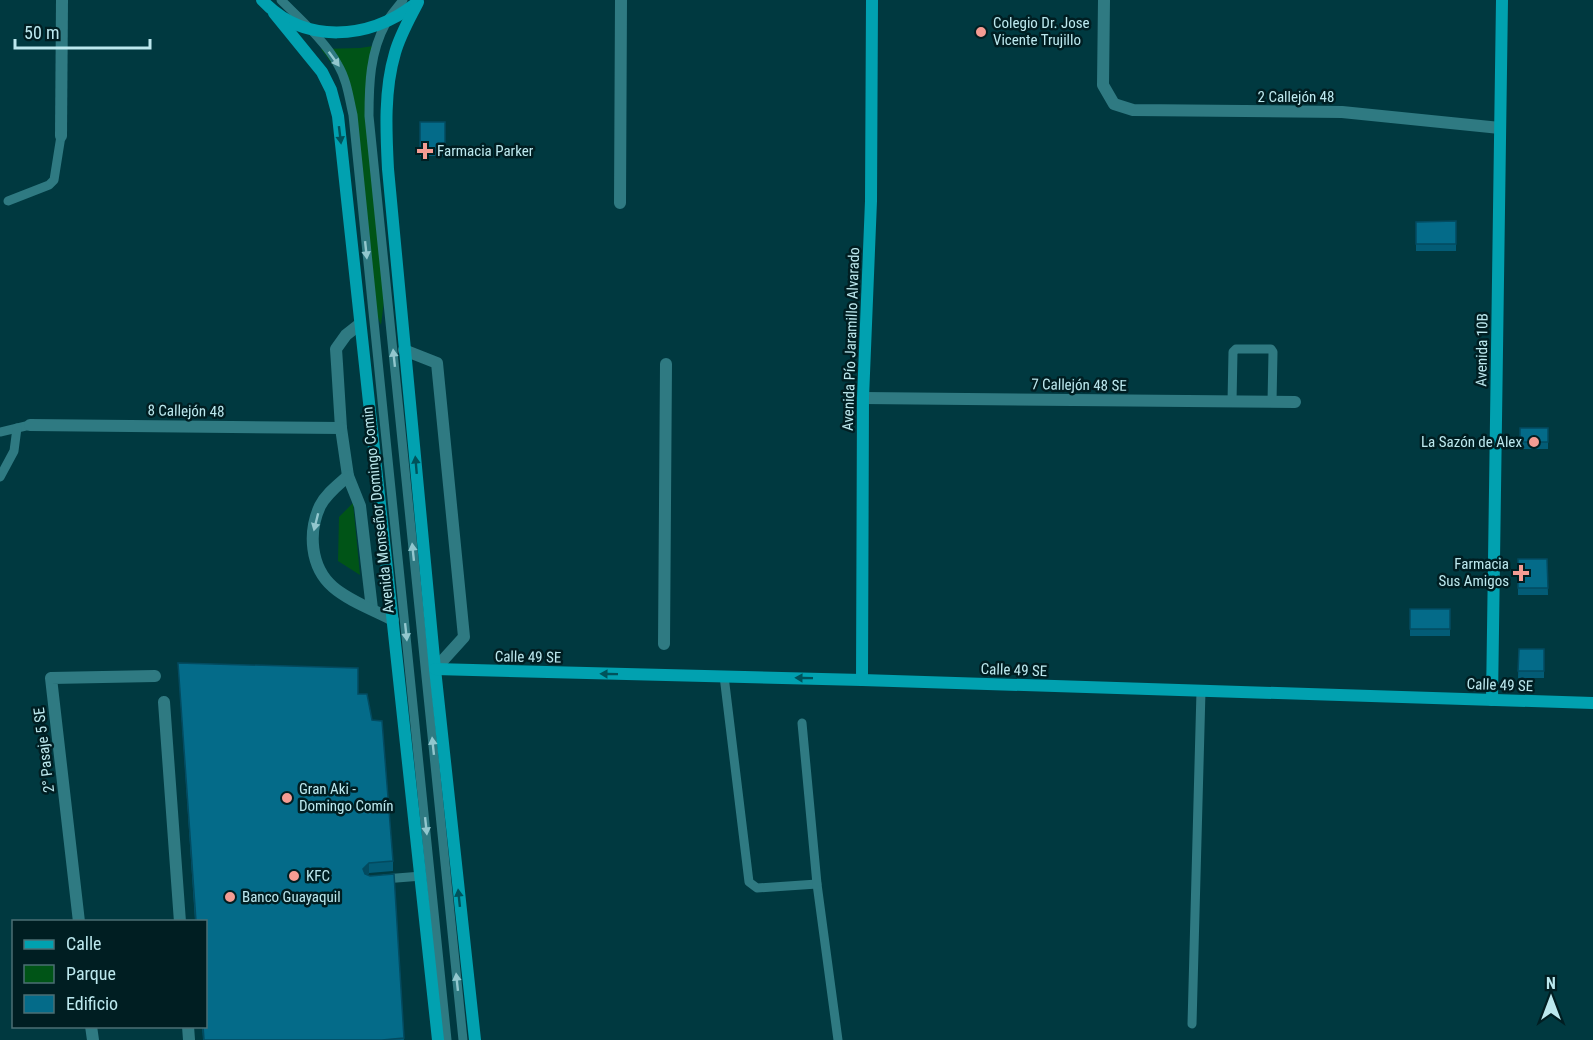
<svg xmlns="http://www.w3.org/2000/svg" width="1593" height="1040" viewBox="0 0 1593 1040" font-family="'Roboto Condensed',sans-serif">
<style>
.green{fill:#005417}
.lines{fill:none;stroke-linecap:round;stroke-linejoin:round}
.lane{stroke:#2f7a82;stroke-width:9}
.street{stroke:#2f7a82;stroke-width:12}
.secondary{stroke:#01a1b0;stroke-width:12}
.wall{fill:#035c76}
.shaded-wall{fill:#034b60}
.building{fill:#046b89;stroke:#034b60;stroke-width:1.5}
.oneway{fill:#92c7ce}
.oneway2{fill:#00525b}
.poi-dot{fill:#f59c93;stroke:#001e22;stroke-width:2}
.labels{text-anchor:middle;stroke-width:5;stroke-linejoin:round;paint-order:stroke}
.poi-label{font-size:15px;fill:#bce8ee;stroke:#001e22;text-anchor:start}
.street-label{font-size:15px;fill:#bce8ee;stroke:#001e22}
</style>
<rect width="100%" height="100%" fill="#003940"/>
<g class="green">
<polygon points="380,45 369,63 384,301 381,325 373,306 355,126 338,72 321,49 360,48"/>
<polygon points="353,503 360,575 338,561 339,517"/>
</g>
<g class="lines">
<g class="lane">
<path d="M281,0C299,18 327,43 338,65C347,80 349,98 353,115L447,1040"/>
<path d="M403,0C397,8 390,15 386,23C370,52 369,84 369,116L463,1040"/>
<polyline points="8,201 49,185 54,180 61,136"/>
<polyline points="1232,402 1233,352 1236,349 1271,349 1273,352 1272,402"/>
<polyline points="0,432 30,425"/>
<polyline points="0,477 14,451 17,428"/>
<polyline points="724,676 749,882 757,888 817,884"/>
<polyline points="802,723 817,884 838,1040"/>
<polyline points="384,879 422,876"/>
<polyline points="1192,1024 1201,691"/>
</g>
<g class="street">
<polyline points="1104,0 1103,85 1114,104 1133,110 1342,112 1500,128"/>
<polyline points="61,136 62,0"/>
<polyline points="620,203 621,0"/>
<polyline points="360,324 346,335 336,349 337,364 341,428 348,476 360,506 372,609"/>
<polyline points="404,350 437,363 464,637 435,669"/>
<polyline points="863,398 1295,402"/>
<polyline points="30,425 341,428"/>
<path d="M348,476C338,485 326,494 320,506C308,532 310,567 333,587C349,601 374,610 393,620"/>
<polyline points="664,644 666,364"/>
<polyline points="164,702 180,922"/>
<polyline points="79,922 51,678 155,676"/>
<polyline points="91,1026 93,1040"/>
<polyline points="188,1026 189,1040"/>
</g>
<g class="secondary">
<path d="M262,0C304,45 369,40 415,4"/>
<path d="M418,2C410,18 400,35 395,53C384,90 386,131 388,169L435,669L475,1040"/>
<polyline points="274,13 322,72 331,90 338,116 438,1040"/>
<polyline points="435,669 862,680 1593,703"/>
<polyline points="862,680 863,398 871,201 872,0"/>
<polyline points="1492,700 1502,0"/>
</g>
</g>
<g class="wall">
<rect x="420" y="122" width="25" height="34"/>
<polygon points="1456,221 1456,251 1416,251 1416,222"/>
<rect x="1520" y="428" width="28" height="21"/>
<polygon points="1518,559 1547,559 1548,595 1518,595"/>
<rect x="1410" y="609" width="40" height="27"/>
<polygon points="1519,649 1544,649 1544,678 1518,678"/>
<polygon points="178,663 358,694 393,861 393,871 369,873 368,875 370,876 394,874 404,1040 203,1040 202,1026 206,1026 206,921 195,921"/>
</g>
<polygon class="shaded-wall" points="369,863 369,873 363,880 363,869"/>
<g class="building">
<rect x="420" y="122" width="25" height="27"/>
<polygon points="1456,221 1456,244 1416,244 1416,222"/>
<rect x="1520" y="428" width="28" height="14"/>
<polygon points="1518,559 1547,559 1548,588 1518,588"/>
<rect x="1410" y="609" width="40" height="20"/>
<polygon points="1519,649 1544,649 1544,671 1518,671"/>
<polygon points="178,663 358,668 358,694 367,694 372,720 382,721 393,861 369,863 363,869 365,874 370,876 394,874 404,1038 382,1040 204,1040 203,1026 206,1026 206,921 196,921"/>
</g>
<defs><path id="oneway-solid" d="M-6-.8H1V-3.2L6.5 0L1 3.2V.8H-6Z" transform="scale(1.5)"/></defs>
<g class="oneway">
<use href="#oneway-solid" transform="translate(334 59) rotate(54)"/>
<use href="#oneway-solid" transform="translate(366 250) rotate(84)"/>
<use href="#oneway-solid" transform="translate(394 358) rotate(-96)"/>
<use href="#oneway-solid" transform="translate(316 522) rotate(104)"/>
<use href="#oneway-solid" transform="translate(413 552) rotate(-96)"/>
<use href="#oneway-solid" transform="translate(406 632) rotate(84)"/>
<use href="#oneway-solid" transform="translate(433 746) rotate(-96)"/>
<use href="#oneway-solid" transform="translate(426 826) rotate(84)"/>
<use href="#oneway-solid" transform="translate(457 982) rotate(-96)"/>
</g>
<g class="oneway2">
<use href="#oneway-solid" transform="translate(340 135) rotate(83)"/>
<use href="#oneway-solid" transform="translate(416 465) rotate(-95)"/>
<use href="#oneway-solid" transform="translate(609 674) rotate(-179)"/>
<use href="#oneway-solid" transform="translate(804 678) rotate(-179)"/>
<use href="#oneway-solid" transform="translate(459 898) rotate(-96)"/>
</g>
<g class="poi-dot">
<circle cx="981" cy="32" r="6"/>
<path d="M422 142h6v6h6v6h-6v6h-6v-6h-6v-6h6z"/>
<circle cx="1534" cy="442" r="6"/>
<path d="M1518 564h6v6h6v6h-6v6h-6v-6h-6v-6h6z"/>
<circle cx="287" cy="798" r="6"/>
<circle cx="294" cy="876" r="6"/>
<circle cx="230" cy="897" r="6"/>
</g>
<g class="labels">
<g class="poi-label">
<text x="993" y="28">Colegio Dr. Jose<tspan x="993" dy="17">Vicente Trujillo</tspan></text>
<text x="437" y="156">Farmacia Parker</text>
<text x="1522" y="447" text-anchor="end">La Sazón de Alex</text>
<text x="1509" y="569" text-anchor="end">Farmacia<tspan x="1509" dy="17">Sus Amigos</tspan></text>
<text x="299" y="794">Gran Aki -<tspan x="299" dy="17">Domingo Comín</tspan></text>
<text x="306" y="881">KFC</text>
<text x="242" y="902">Banco Guayaquil</text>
</g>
<g class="street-label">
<text x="1296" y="102">2 Callejón 48</text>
<text transform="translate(851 339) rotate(-88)" y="5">Avenida Pío Jaramillo Alvarado</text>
<text transform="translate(1482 350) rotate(-89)" y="5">Avenida 10B</text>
<text transform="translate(1079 385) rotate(1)" y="5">7 Callejón 48 SE</text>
<text transform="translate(186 411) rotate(1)" y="5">8 Callejón 48</text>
<text transform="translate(378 510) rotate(-96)" y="5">Avenida Monseñor Domingo Comin</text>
<text transform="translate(528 657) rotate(1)" y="5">Calle 49 SE</text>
<text transform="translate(1014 670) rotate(2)" y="5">Calle 49 SE</text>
<text transform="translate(1500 685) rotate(2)" y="5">Calle 49 SE</text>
<text transform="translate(44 750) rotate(-97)" y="5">2° Pasaje 5 SE</text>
</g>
</g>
<rect x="12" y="920" width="195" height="108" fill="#001e22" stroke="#4b6f74" stroke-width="1.5"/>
<rect x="24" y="940" width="30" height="9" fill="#01a1b0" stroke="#4b6f74" stroke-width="1.5"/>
<text x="66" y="950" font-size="18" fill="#bce8ee">Calle</text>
<rect x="24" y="965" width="30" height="18" fill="#005417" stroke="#4b6f74" stroke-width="1.5"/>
<text x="66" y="980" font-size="18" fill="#bce8ee">Parque</text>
<rect x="24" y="995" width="30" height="18" fill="#046b89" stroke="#4b6f74" stroke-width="1.5"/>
<text x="66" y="1010" font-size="18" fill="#bce8ee">Edificio</text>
<g transform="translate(1551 998)" stroke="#001e22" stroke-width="4.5" paint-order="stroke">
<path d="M0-4.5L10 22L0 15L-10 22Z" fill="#bce8ee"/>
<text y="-9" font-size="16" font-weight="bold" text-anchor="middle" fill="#bce8ee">N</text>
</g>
<path d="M15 39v9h135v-9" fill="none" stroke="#bce8ee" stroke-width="3"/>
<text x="24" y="39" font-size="18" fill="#bce8ee" stroke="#001e22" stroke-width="4.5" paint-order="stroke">50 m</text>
</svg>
